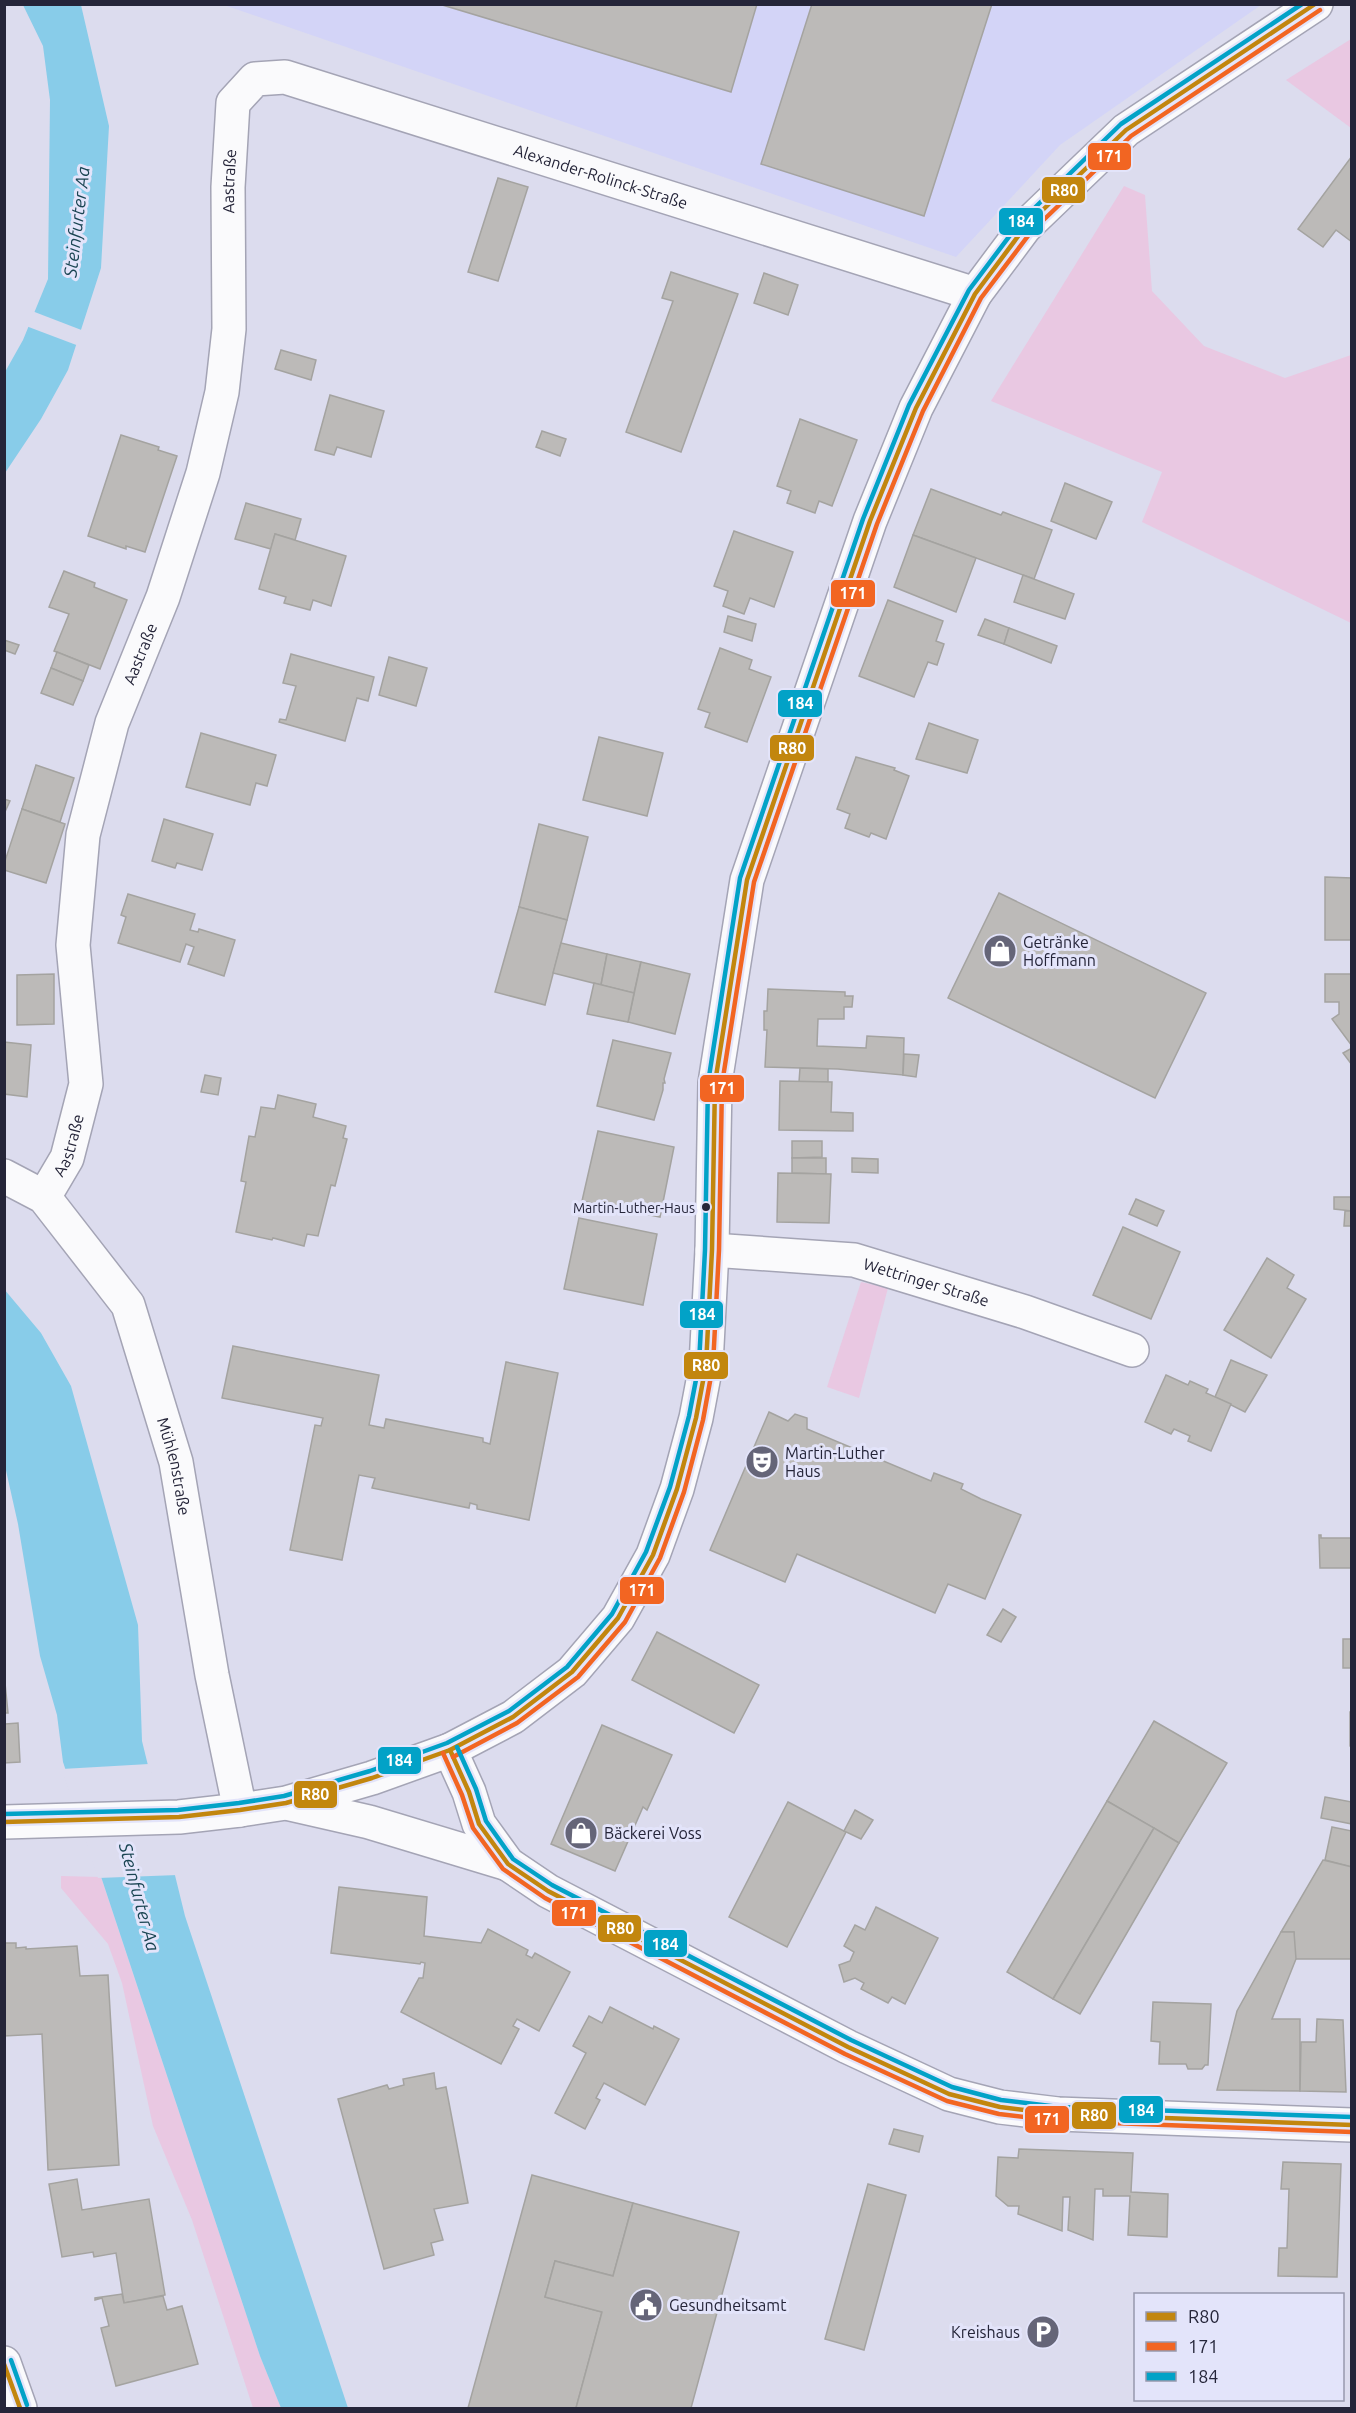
<svg xmlns="http://www.w3.org/2000/svg" width="1356" height="2413" viewBox="0 0 1356 2413" font-family="Ubuntu,sans-serif">
<style>
.built{fill:#d3d4f7}
.green{fill:#e9c8e2}
.water{fill:#88cce9}
.pier{fill:#dcdcee}
.building{fill:#bcbab8;stroke:#a4a3a0;stroke-width:1.5}
.lines{fill:none;stroke-linecap:round;stroke-linejoin:round}
.street-casing{stroke:#a4a4b5;stroke-width:36}
.secondary-casing{stroke:#a4a4b5;stroke-width:36}
.street{stroke:#fafafc;stroke-width:33}
.secondary{stroke:#fafafc;stroke-width:33}
.bus-1-casing{stroke:#e3e4fa;stroke-width:9}
.bus-2-casing{stroke:#e3e4fa;stroke-width:9}
.bus-3-casing{stroke:#e3e4fa;stroke-width:9}
.bus-1{stroke:#c2860e;stroke-width:4.5}
.bus-2{stroke:#f26522;stroke-width:4.5}
.bus-3{stroke:#02a2c7;stroke-width:4.5}
.bus-dot{fill:#252539;stroke:#e3e4fa;stroke-width:2}
.labels{text-anchor:middle;stroke-width:6;stroke-linejoin:round;paint-order:stroke}
.bus-label{font-size:14px;fill:#252539;stroke:#e3e4fa;text-anchor:end}
.street-label{font-size:16px;fill:#252539;stroke:#e3e4fa}
.poi-label{font-size:16px;fill:#252539;stroke:#e3e4fa;text-anchor:start}
.water-label{font-size:18px;font-style:italic;fill:#194452;stroke:#e3e4fa}
.line-badge{stroke:#e3e4fa;stroke-width:2}
.badge-label{font-size:16px;text-anchor:middle;font-weight:bold;fill:#fff}
</style>
<rect width="100%" height="100%" fill="#dcdcee"/>
<polygon class="built" points="224,5 1261,5 1060,145 956,257"/>
<g class="green">
<polygon points="1351,39 1351,128 1286,80"/>
<polygon points="1124,186 1145,195 1152,291 1204,346 1285,378 1351,355 1351,623 1142,522 1162,472 991,401"/>
<polygon points="861,1282 888,1288 859,1398 827,1387"/>
<polygon points="61,1876 101,1877 260,2356 281,2408 253,2408 192,2220 153,2126 122,1983 108,1944 61,1888"/>
</g>
<g class="water">
<polygon points="23,5 81,5 109,126 101,268 68,370 41,419 5,473 5,372 23,340 48,279 50,100 43,46"/>
<polygon points="4,1289 41,1333 71,1386 138,1625 142,1741 185,1916 348,2408 281,2408 260,2356 63,1762 57,1715 40,1656 18,1524 5,1466"/>
</g>
<g class="pier">
<polygon points="32,311 84,331 79,346 26,326"/>
<polygon points="149,1764 178,1875 98,1878 62,1769"/>
</g>
<g class="building">
<polygon points="439,4 757,4 731,92"/>
<polygon points="812,4 992,4 924,216 761,164"/>
<polygon points="1352,156 1352,242 1336,230 1323,247 1298,229"/>
<polygon points="498,178 528,187 498,281 468,272"/>
<polygon points="671,272 738,294 681,452 626,432 673,301 662,298"/>
<polygon points="764,273 798,285 788,315 754,303"/>
<polygon points="281,350 316,360 311,380 275,369"/>
<polygon points="330,395 384,411 371,457 337,447 334,455 315,450"/>
<polygon points="800,419 857,440 832,506 819,501 815,513 787,503 791,491 777,486"/>
<polygon points="542,431 566,439 560,456 536,447"/>
<polygon points="121,435 159,447 158,450 177,456 145,552 126,546 126,549 88,536"/>
<polygon points="1065,483 1112,502 1096,539 1051,521"/>
<polygon points="931,489 1001,515 1003,512 1052,530 1034,579 913,535"/>
<polygon points="246,503 301,519 295,540 275,534 271,549 235,539"/>
<polygon points="734,531 793,552 774,607 750,598 744,614 723,606 728,591 714,586"/>
<polygon points="275,534 346,556 331,606 313,600 310,610 284,603 286,597 259,589"/>
<polygon points="913,535 976,558 956,612 894,587"/>
<polygon points="64,571 95,583 94,587 127,600 100,669 54,651 69,614 49,607"/>
<polygon points="1023,575 1074,594 1065,619 1014,602"/>
<polygon points="888,600 943,621 936,641 944,644 937,665 928,662 914,697 859,676"/>
<polygon points="728,616 756,624 752,641 724,632"/>
<polygon points="985,619 1009,628 1004,644 978,635"/>
<polygon points="1009,628 1057,646 1051,663 1004,644"/>
<polygon points="4,640 19,645 15,654 4,650"/>
<polygon points="720,648 752,660 749,669 771,677 747,742 705,727 710,713 698,709"/>
<polygon points="57,652 89,665 83,681 51,668"/>
<polygon points="291,654 374,677 368,701 357,698 345,741 279,722 280,719 286,720 296,686 283,683"/>
<polygon points="389,657 427,668 416,706 379,695"/>
<polygon points="51,668 83,681 73,705 41,693"/>
<polygon points="929,723 978,740 967,773 916,759"/>
<polygon points="201,733 276,755 267,786 256,783 250,805 186,787"/>
<polygon points="599,737 663,753 647,816 583,800"/>
<polygon points="856,757 895,768 894,770 909,776 886,839 871,833 869,837 845,828 850,814 837,809"/>
<polygon points="36,765 74,778 60,822 22,809"/>
<polygon points="4,799 10,801 4,814"/>
<polygon points="22,809 65,824 46,883 4,870 4,864"/>
<polygon points="164,819 213,834 202,870 177,863 175,868 152,861"/>
<polygon points="539,824 588,837 567,920 519,907"/>
<polygon points="1325,877 1352,878 1352,940 1325,940"/>
<polygon points="999,893 1206,993 1155,1098 948,998"/>
<polygon points="128,894 195,914 190,930 198,932 199,929 235,940 224,976 188,964 194,947 186,944 180,962 118,943 126,917 121,915"/>
<polygon points="519,907 567,920 545,1005 495,992"/>
<polygon points="561,943 607,954 601,985 553,973"/>
<polygon points="607,954 641,962 634,993 601,985"/>
<polygon points="641,962 690,974 675,1034 628,1022"/>
<polygon points="54,974 54,1024 17,1025 17,975"/>
<polygon points="1325,974 1352,974 1352,1046 1332,1019 1339,1014 1339,1002 1325,1002"/>
<polygon points="594,983 634,993 628,1022 587,1014"/>
<polygon points="768,989 845,992 845,996 853,996 852,1007 844,1007 844,1019 818,1019 817,1046 866,1048 867,1036 904,1038 903,1075 838,1069 765,1067 767,1030 764,1030 764,1011 767,1011"/>
<polygon points="613,1040 671,1053 664,1079 665,1083 663,1083 663,1090 654,1120 597,1106"/>
<polygon points="4,1042 31,1045 27,1097 4,1094"/>
<polygon points="1352,1048 1352,1065 1343,1053"/>
<polygon points="904,1054 919,1055 916,1077 903,1075"/>
<polygon points="800,1068 828,1069 828,1082 799,1082"/>
<polygon points="205,1075 221,1078 218,1095 201,1092"/>
<polygon points="780,1081 832,1082 831,1112 853,1113 853,1131 779,1130"/>
<polygon points="278,1095 316,1104 313,1117 346,1126 343,1138 347,1139 335,1186 331,1185 318,1236 307,1234 304,1246 273,1238 272,1240 236,1232 246,1182 241,1181 249,1136 255,1137 261,1107 275,1109"/>
<polygon points="598,1131 674,1147 660,1217 582,1201"/>
<polygon points="792,1141 822,1141 822,1157 792,1158"/>
<polygon points="792,1158 826,1158 826,1174 792,1173"/>
<polygon points="852,1158 878,1159 878,1173 852,1172"/>
<polygon points="778,1173 831,1174 829,1223 777,1222"/>
<polygon points="1334,1197 1352,1197 1352,1211 1334,1209"/>
<polygon points="1136,1199 1164,1211 1157,1226 1129,1214"/>
<polygon points="1345,1211 1352,1211 1352,1226 1344,1226"/>
<polygon points="579,1218 657,1234 643,1305 564,1289"/>
<polygon points="1123,1227 1180,1252 1151,1319 1093,1295"/>
<polygon points="1267,1258 1294,1275 1287,1288 1306,1299 1271,1358 1224,1330"/>
<polygon points="233,1346 379,1375 369,1425 384,1428 386,1419 483,1438 483,1442 490,1444 506,1362 558,1373 529,1520 477,1509 477,1505 470,1503 469,1508 372,1488 375,1478 359,1475 342,1560 290,1550 315,1425 321,1426 323,1418 222,1398"/>
<polygon points="1231,1360 1267,1375 1245,1412 1215,1397"/>
<polygon points="1166,1375 1188,1385 1190,1381 1208,1389 1206,1393 1231,1404 1211,1451 1188,1441 1190,1436 1174,1429 1171,1434 1145,1422"/>
<polygon points="769,1412 788,1421 795,1414 807,1418 807,1429 931,1481 934,1473 963,1484 961,1489 981,1499 1021,1515 985,1599 948,1584 935,1613 797,1554 785,1582 710,1550"/>
<polygon points="1319,1535 1321,1535 1321,1538 1352,1538 1352,1568 1320,1568"/>
<polygon points="1003,1609 1016,1617 1001,1642 987,1635"/>
<polygon points="657,1632 759,1685 734,1733 632,1680"/>
<rect x="1343" y="1639" width="9" height="29"/>
<polygon points="4,1673 8,1713 5,1713 5,1724 18,1723 20,1762 4,1763"/>
<polygon points="1350,1712 1352,1712 1352,1747 1350,1746"/>
<polygon points="1154,1721 1227,1763 1179,1843 1107,1801"/>
<polygon points="602,1725 672,1755 647,1810 643,1807 615,1871 551,1844"/>
<polygon points="1325,1797 1352,1802 1352,1824 1321,1818"/>
<polygon points="1107,1801 1154,1828 1053,1999 1007,1972"/>
<polygon points="788,1802 846,1832 787,1947 729,1917"/>
<polygon points="855,1810 873,1820 861,1839 844,1831"/>
<polygon points="1332,1827 1352,1831 1352,1867 1325,1860"/>
<polygon points="1154,1828 1179,1843 1080,2014 1053,1999"/>
<polygon points="1323,1860 1352,1867 1352,1959 1294,1959 1294,1932 1281,1932"/>
<polygon points="339,1887 427,1897 424,1936 481,1943 488,1929 528,1950 526,1955 532,1958 535,1953 570,1972 539,2031 517,2019 513,2026 519,2029 501,2064 401,2012 419,1978 423,1978 425,1963 421,1962 420,1964 331,1953"/>
<polygon points="876,1907 938,1938 905,2004 892,1997 888,2003 861,1989 864,1983 855,1978 844,1982 839,1965 850,1961 854,1952 844,1946 855,1925 865,1930"/>
<polygon points="1281,1932 1294,1932 1296,1959 1272,2019 1300,2019 1300,2091 1217,2090 1237,2011"/>
<polygon points="4,1943 16,1943 16,1948 26,1947 26,1949 77,1946 80,1976 108,1975 119,2165 48,2170 42,2034 4,2036"/>
<polygon points="1153,2002 1211,2004 1208,2065 1205,2065 1202,2069 1188,2069 1186,2064 1159,2064 1160,2042 1151,2041"/>
<polygon points="610,2007 653,2029 654,2026 679,2039 645,2105 604,2083 596,2098 600,2100 585,2129 555,2113 586,2053 573,2046 589,2016 602,2023"/>
<polygon points="1317,2019 1343,2020 1346,2092 1300,2091 1301,2042 1316,2042"/>
<polygon points="434,2073 436,2089 446,2087 468,2203 434,2209 443,2240 431,2243 434,2255 384,2269 338,2099 387,2085 389,2089 404,2085 403,2079"/>
<polygon points="894,2129 923,2136 919,2152 889,2144"/>
<polygon points="1019,2149 1133,2153 1131,2192 1168,2194 1167,2237 1128,2235 1130,2196 1103,2196 1103,2189 1095,2189 1093,2240 1068,2230 1070,2197 1063,2197 1062,2231 1018,2214 1019,2206 1008,2206 996,2196 998,2157 1018,2158"/>
<polygon points="1283,2162 1341,2164 1337,2277 1278,2276 1279,2248 1287,2248 1289,2189 1281,2189"/>
<polygon points="532,2175 633,2203 613,2276 555,2261 545,2297 602,2312 576,2408 468,2408"/>
<polygon points="77,2179 82,2210 149,2199 165,2295 124,2303 116,2253 94,2257 93,2252 62,2257 49,2184"/>
<polygon points="868,2184 906,2195 864,2350 825,2339"/>
<polygon points="633,2203 739,2232 691,2408 576,2408 602,2312 545,2297 555,2261 613,2276"/>
<polygon points="122,2294 124,2303 163,2296 167,2310 182,2306 198,2364 116,2386 101,2328 109,2326 102,2298 95,2300 95,2298"/>
</g>
<g class="lines">
<defs>
<g id="street">
<path id="s1" d="M4,1176L44,1197L128,1305L176,1462L212,1675L240,1810"/>
<path id="s2" d="M44,1197L67,1158L86,1084L73,945L83,835L112,723L163,597L203,473L222,392L229,329L228,187L233,103L255,79L285,77L975,294"/>
<path id="s3" d="M712,1250L854,1260L1025,1312L1132,1350"/>
</g>
<g id="secondary">
<polyline points="450,1750 469,1792 479,1824 508,1864 548,1891 848,2047 949,2094 1000,2107 1058,2114 1352,2125"/>
<polyline points="290,1804 369,1822 508,1864"/>
<polyline points="4,1822 179,1817 240,1810 286,1803 372,1778 450,1750 513,1717 572,1672 618,1618 653,1555 677,1489 696,1418 706,1365 712,1250 715,1083 747,880 870,521 916,408 975,294 1025,227 1126,130 1316,4"/>
<polyline points="4,2363 20,2408"/>
</g>
</defs>
<use href="#street" class="street-casing"/>
<use href="#secondary" class="secondary-casing"/>
<use href="#street" class="street"/>
<use href="#secondary" class="secondary"/>
<defs>
<g id="bus-1">
<polyline points="450,1750 469,1792 479,1824 508,1864 548,1891 848,2047 949,2094 1000,2107 1058,2114 1352,2125"/>
<polyline points="4,1822 179,1817 240,1810 286,1803 372,1778 450,1750 513,1717 572,1672 618,1618 653,1555 677,1489 696,1418 706,1365 712,1250 715,1083 747,880 870,521 916,408 975,294 1025,227 1126,130 1315,4"/>
<polyline points="4,2364 20,2408"/>
</g>
<g id="bus-2">
<polyline points="443,1753 462,1795 473,1828 503,1869 545,1898 845,2054 947,2101 999,2114 1058,2121 1352,2132"/>
<polyline points="453,1757 517,1723 578,1677 625,1622 660,1558 684,1492 703,1420 713,1365 719,1250 722,1084 754,882 877,524 923,411 981,298 1031,232 1131,136 1320,10"/>
</g>
<g id="bus-3">
<polyline points="457,1747 476,1789 486,1821 513,1859 552,1885 851,2040 952,2087 1001,2100 1059,2107 1352,2117"/>
<polyline points="4,1814 178,1810 239,1803 284,1796 370,1771 447,1743 509,1711 567,1667 612,1614 646,1552 670,1487 689,1416 699,1364 705,1250 708,1083 740,878 863,519 909,405 969,290 1020,222 1121,124 1302,4"/>
<polyline points="11,2360 27,2405"/>
</g>
</defs>
<use href="#bus-1" class="bus-1-casing"/>
<use href="#bus-2" class="bus-2-casing"/>
<use href="#bus-3" class="bus-3-casing"/>
<use href="#bus-1" class="bus-1"/>
<use href="#bus-2" class="bus-2"/>
<use href="#bus-3" class="bus-3"/>
</g>
<defs>
<symbol id="shop-disc" viewBox="-11 -11 22 22"><circle r="9.5" fill="#656578" stroke="#e3e4fa"/><path d="M-5-2.5h2.3a2.7 3.5 0 0 1 5.4 0H5L5.5 6h-11ZM-1.5-2.5h3a1.5 2.3 0 0 0-3 0Z" fill="#fff"/></symbol>
<symbol id="theatre-disc" viewBox="-11 -11 22 22"><circle r="9.5" fill="#656578" stroke="#e3e4fa"/><path d="M-5-5.5Q0-4 5-5.5V0Q5 5 0 6Q-5 5-5 0ZM-3.3-2.5H-1v1.5H-3.3ZM1-2.5H3.3v1.5H1ZM-2.8 1Q0 5.5 2.8 1Z" fill="#fff"/></symbol>
<symbol id="civic-disc" viewBox="-11 -11 22 22"><circle r="9.5" fill="#656578" stroke="#e3e4fa"/><path d="M-.6-6.5H3V-4.5H.6V-3L4-1V1h2V6H-6V1h2V-1L-.6-3ZM-1.2 2.5V6h2.4V2.5Z" fill="#fff"/></symbol>
<symbol id="parking-disc" viewBox="-11 -11 22 22"><circle r="9.5" fill="#656578" stroke="#e3e4fa"/><path d="M-3.5-5.5H1a3.5 3.5 0 0 1 0 7H-1V5.5H-3.5ZM-1-3.4V-.6H.8a1.4 1.4 0 0 0 0-2.8Z" fill="#fff"/></symbol>
</defs>
<g fill-rule="evenodd">
<use href="#shop-disc" x="981" y="932" width="38" height="38"/>
<use href="#theatre-disc" x="743" y="1443" width="38" height="38"/>
<use href="#shop-disc" x="562" y="1814" width="38" height="38"/>
<use href="#civic-disc" x="627" y="2286" width="38" height="38"/>
<use href="#parking-disc" x="1024" y="2313" width="38" height="38"/>
</g>
<circle class="bus-dot" cx="706" cy="1207" r="5"/>
<g class="labels">
<g class="bus-label">
<text x="695" y="1213">Martin-Luther-Haus</text>
</g>
<g class="street-label">
<text dy="6" stroke="none"><textPath href="#s2" startOffset="1520">Alexander-Rolinck-Straße</textPath></text>
<text dy="6" stroke="none"><textPath href="#s2" startOffset="1048">Aastraße</textPath></text>
<text dy="6" stroke="none"><textPath href="#s2" startOffset="562">Aastraße</textPath></text>
<text dy="6" stroke="none"><textPath href="#s2" startOffset="58">Aastraße</textPath></text>
<text dy="6" stroke="none"><textPath href="#s3" startOffset="218">Wettringer Straße</textPath></text>
<text dy="6" stroke="none"><textPath href="#s1" startOffset="350">Mühlenstraße</textPath></text>
</g>
<g class="poi-label">
<text x="1023" y="948">Getränke<tspan x="1023" dy="18">Hoffmann</tspan></text>
<text x="785" y="1459">Martin-Luther<tspan x="785" dy="18">Haus</tspan></text>
<text x="604" y="1839">Bäckerei Voss</text>
<text x="669" y="2311">Gesundheitsamt</text>
<text x="1020" y="2338" text-anchor="end">Kreishaus</text>
</g>
<g class="water-label">
<text transform="translate(77 222) rotate(-83)" y="6">Steinfurter Aa</text>
<text transform="translate(139 1897) rotate(75)" y="6">Steinfurter Aa</text>
</g>
</g>
<g class="line-badge">
<rect x="1087" y="142" width="45" height="29" rx="6" fill="#f26522"/>
<rect x="1041" y="176" width="45" height="28" rx="6" fill="#c2860e"/>
<rect x="998" y="207" width="46" height="29" rx="6" fill="#02a2c7"/>
<rect x="830" y="579" width="46" height="29" rx="6" fill="#f26522"/>
<rect x="777" y="689" width="46" height="29" rx="6" fill="#02a2c7"/>
<rect x="769" y="734" width="46" height="28" rx="6" fill="#c2860e"/>
<rect x="699" y="1074" width="46" height="29" rx="6" fill="#f26522"/>
<rect x="679" y="1300" width="45" height="29" rx="6" fill="#02a2c7"/>
<rect x="683" y="1351" width="46" height="29" rx="6" fill="#c2860e"/>
<rect x="619" y="1576" width="46" height="29" rx="6" fill="#f26522"/>
<rect x="377" y="1746" width="45" height="29" rx="6" fill="#02a2c7"/>
<rect x="293" y="1780" width="45" height="29" rx="6" fill="#c2860e"/>
<rect x="551" y="1899" width="46" height="28" rx="6" fill="#f26522"/>
<rect x="597" y="1914" width="45" height="29" rx="6" fill="#c2860e"/>
<rect x="643" y="1929" width="45" height="29" rx="6" fill="#02a2c7"/>
<rect x="1118" y="2095" width="46" height="29" rx="6" fill="#02a2c7"/>
<rect x="1071" y="2101" width="46" height="29" rx="6" fill="#c2860e"/>
<rect x="1024" y="2105" width="46" height="29" rx="6" fill="#f26522"/>
</g>
<g class="badge-label">
<text x="1109" y="162">171</text>
<text x="1064" y="196">R80</text>
<text x="1021" y="227">184</text>
<text x="853" y="599">171</text>
<text x="800" y="709">184</text>
<text x="792" y="754">R80</text>
<text x="722" y="1094">171</text>
<text x="702" y="1320">184</text>
<text x="706" y="1371">R80</text>
<text x="642" y="1596">171</text>
<text x="399" y="1766">184</text>
<text x="315" y="1800">R80</text>
<text x="574" y="1919">171</text>
<text x="620" y="1934">R80</text>
<text x="665" y="1950">184</text>
<text x="1141" y="2116">184</text>
<text x="1094" y="2121">R80</text>
<text x="1047" y="2125">171</text>
</g>
<rect width="1356" height="2413" fill="none" stroke="#252539" stroke-width="12"/>
<rect x="1134" y="2293" width="210" height="108" fill="#e3e4fa" stroke="#9798ad" stroke-width="1.5"/>
<rect x="1146" y="2312" width="30" height="9" fill="#c2860e" stroke="#9798ad" stroke-width="1.5"/>
<text x="1188" y="2323" font-size="18" fill="#252539">R80</text>
<rect x="1146" y="2342" width="30" height="9" fill="#f26522" stroke="#9798ad" stroke-width="1.5"/>
<text x="1188" y="2353" font-size="18" fill="#252539">171</text>
<rect x="1146" y="2372" width="30" height="9" fill="#02a2c7" stroke="#9798ad" stroke-width="1.5"/>
<text x="1188" y="2383" font-size="18" fill="#252539">184</text>
</svg>
